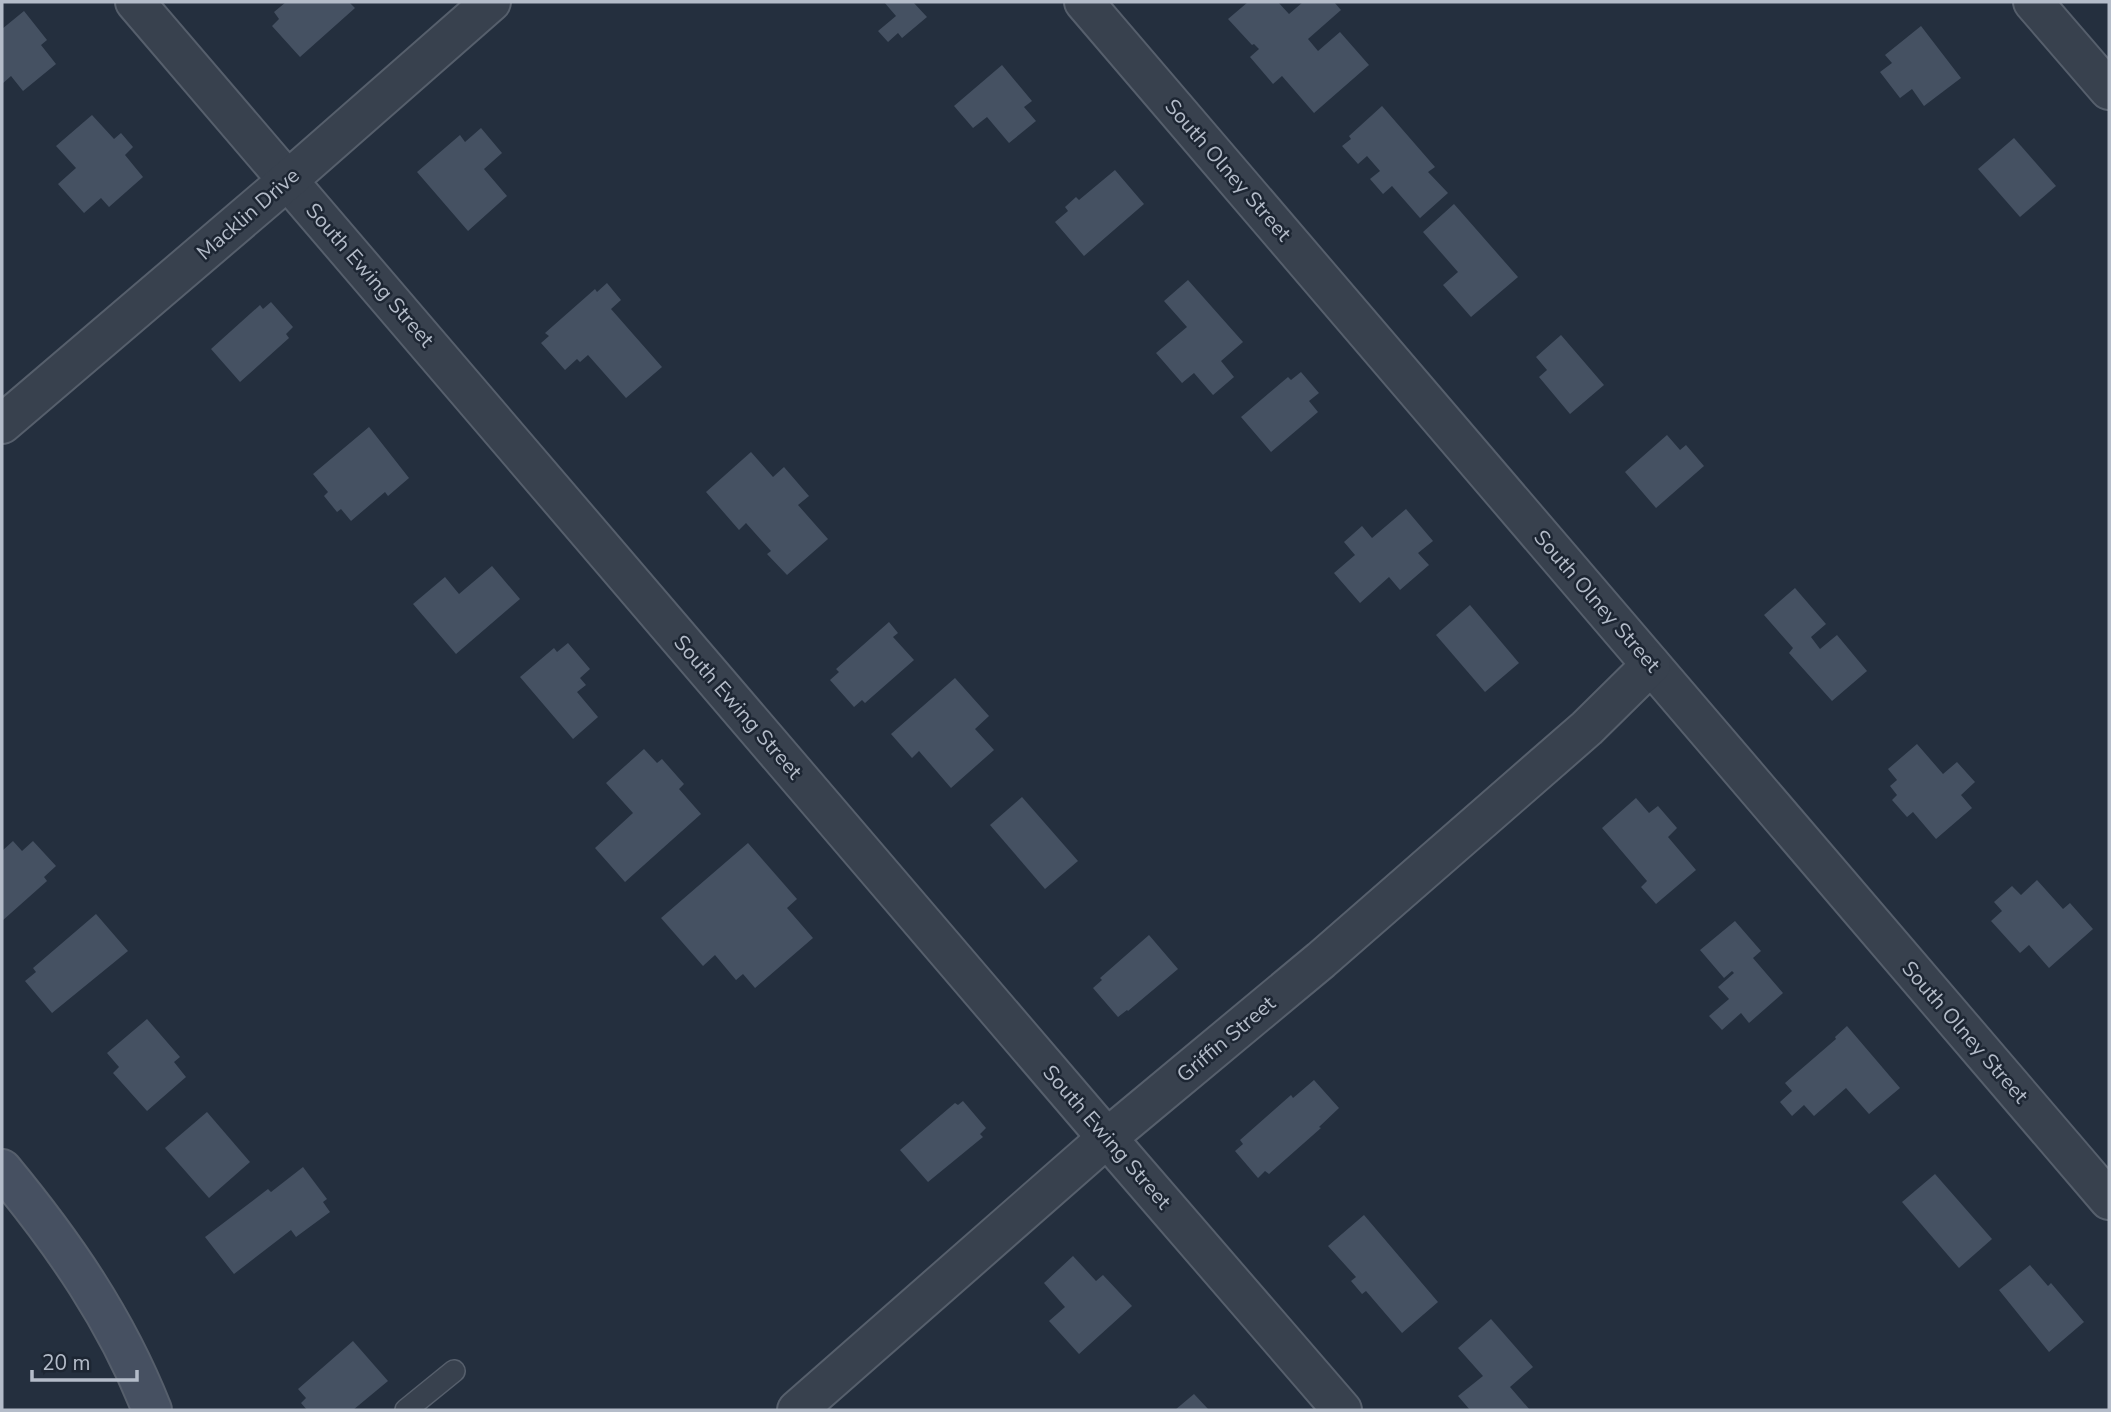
<svg xmlns="http://www.w3.org/2000/svg" width="2111" height="1412" viewBox="0 0 2111 1412" font-family="'Nunito Sans',sans-serif">
<style>
.building{fill:#455162}
.lines{fill:none;stroke-linecap:round;stroke-linejoin:round}
.lane-casing{stroke:#565f6c;stroke-width:24}
.street-casing{stroke:#565f6c;stroke-width:42}
.secondary-casing{stroke:#565f6c;stroke-width:42}
.lane{stroke:#38414e;stroke-width:21}
.street{stroke:#38414e;stroke-width:38}
.secondary{stroke:#465061;stroke-width:38}
.labels{text-anchor:middle;stroke-width:5;stroke-linejoin:round;paint-order:stroke}
.street-label{font-size:21px;fill:#b4bcc9;stroke:#1d2633}
</style>
<rect width="100%" height="100%" fill="#242f3e"/>
<g class="building">
<polygon points="286,2 349,2 355,8 300,57 272,26 279,19 274,12"/>
<polygon points="884,2 913,2 927,17 902,38 898,33 888,42 878,31 896,16"/>
<polygon points="1248,2 1278,2 1289,14 1303,2 1334,2 1341,10 1308,39 1318,51 1340,32 1369,65 1314,113 1282,76 1273,84 1250,57 1259,49 1254,44 1252,45 1228,19"/>
<polygon points="24,11 47,40 41,45 56,64 23,91 11,76 2,84 2,29"/>
<polygon points="1921,26 1961,78 1924,106 1912,89 1900,98 1880,72 1892,63 1885,55"/>
<polygon points="1002,65 1032,101 1024,107 1036,121 1009,143 987,117 973,128 954,106"/>
<polygon points="1382,106 1435,167 1428,172 1448,193 1420,218 1392,186 1383,194 1370,179 1380,171 1367,156 1358,164 1342,146 1351,139 1349,136"/>
<polygon points="92,115 114,139 121,133 133,147 125,155 143,177 109,207 101,198 84,213 58,184 76,168 56,146"/>
<polygon points="481,128 502,153 484,169 507,196 468,231 417,172 460,135 465,142"/>
<polygon points="2014,138 2056,186 2020,217 1978,169"/>
<polygon points="1115,170 1144,204 1084,256 1055,222 1068,211 1065,207 1076,197 1079,200"/>
<polygon points="1454,204 1518,277 1471,317 1443,285 1458,272 1423,232"/>
<polygon points="1188,280 1243,342 1221,361 1234,377 1213,395 1194,373 1182,383 1156,353 1187,327 1164,301"/>
<polygon points="607,283 621,300 611,309 662,367 626,398 588,355 580,362 577,359 565,370 541,343 549,336 545,333 595,289 597,292"/>
<polygon points="271,302 293,327 286,334 289,338 240,382 211,349 260,305 263,309"/>
<polygon points="1561,335 1604,385 1570,414 1539,377 1547,370 1536,357"/>
<polygon points="1301,372 1319,393 1309,401 1318,412 1271,452 1241,417 1288,377 1291,380"/>
<polygon points="369,427 409,478 388,496 385,492 351,521 341,509 337,512 324,496 328,492 313,474"/>
<polygon points="1667,435 1680,450 1686,445 1704,466 1656,508 1625,472"/>
<polygon points="751,452 773,477 784,467 809,496 798,505 828,539 787,575 767,554 771,551 746,523 739,530 706,492"/>
<polygon points="1406,509 1433,541 1418,553 1429,565 1400,590 1389,577 1360,603 1334,573 1355,555 1344,542 1362,526 1372,538"/>
<polygon points="492,566 520,599 456,654 413,604 445,577 459,594"/>
<polygon points="1795,588 1826,624 1811,637 1820,649 1837,635 1867,671 1832,701 1789,653 1793,648 1764,615"/>
<polygon points="1470,605 1519,663 1485,692 1436,635"/>
<polygon points="889,622 898,633 893,637 914,660 865,703 862,700 854,707 830,680 839,672 836,669"/>
<polygon points="568,643 590,669 580,678 586,685 577,692 598,717 573,739 520,677 554,648 557,652"/>
<polygon points="955,678 989,716 975,729 994,750 951,788 919,751 912,758 891,734"/>
<polygon points="1917,744 1943,774 1957,762 1975,782 1961,795 1972,808 1936,839 1913,812 1907,817 1892,800 1897,795 1890,786 1897,780 1888,769"/>
<polygon points="644,749 657,763 662,759 684,784 679,789 701,814 625,882 595,848 633,813 606,783"/>
<polygon points="1022,797 1078,861 1045,889 990,825"/>
<polygon points="1636,798 1649,813 1658,806 1677,828 1668,837 1696,870 1656,904 1641,887 1647,881 1602,828"/>
<polygon points="13,841 22,851 33,841 56,866 44,877 47,881 2,921 2,851"/>
<polygon points="748,843 797,899 787,908 813,938 755,988 743,974 736,980 715,955 703,966 661,918"/>
<polygon points="2037,880 2063,909 2070,903 2093,929 2049,968 2029,945 2020,953 1991,921 2002,911 1994,902 2012,886 2021,895"/>
<polygon points="96,914 128,951 52,1013 25,981 36,972 33,968"/>
<polygon points="1735,921 1761,951 1753,958 1783,993 1749,1023 1741,1013 1722,1030 1709,1016 1729,999 1718,987 1734,973 1732,971 1724,978 1700,950"/>
<polygon points="1149,935 1178,969 1128,1011 1127,1010 1118,1017 1093,988 1102,980 1100,978"/>
<polygon points="147,1019 180,1057 174,1062 186,1077 147,1111 113,1073 119,1067 107,1053"/>
<polygon points="1847,1026 1900,1088 1869,1114 1846,1088 1814,1116 1804,1105 1792,1116 1780,1102 1792,1091 1785,1083 1836,1039 1835,1037"/>
<polygon points="1314,1080 1339,1108 1319,1127 1321,1128 1269,1174 1265,1171 1258,1178 1235,1151 1243,1144 1240,1140 1291,1095 1293,1098"/>
<polygon points="963,1101 986,1128 980,1134 983,1137 928,1182 900,1150 955,1103 958,1105"/>
<polygon points="207,1112 250,1162 209,1198 165,1148"/>
<polygon points="303,1167 327,1199 323,1202 330,1212 296,1237 291,1230 234,1274 205,1237 268,1189 271,1192"/>
<polygon points="1935,1174 1992,1239 1959,1268 1902,1202"/>
<polygon points="1364,1215 1438,1302 1402,1333 1366,1291 1362,1294 1351,1281 1356,1277 1328,1246"/>
<polygon points="1073,1256 1096,1281 1103,1275 1132,1306 1079,1354 1049,1321 1065,1307 1044,1283"/>
<polygon points="2030,1265 2048,1286 2051,1283 2084,1322 2049,1352 1999,1290"/>
<polygon points="1491,1319 1533,1367 1510,1387 1530,1410 1470,1410 1458,1396 1483,1376 1458,1348"/>
<polygon points="353,1341 388,1381 353,1410 315,1409 307,1410 301,1403 306,1398 298,1389"/>
<polygon points="1194,1394 1209,1410 1175,1410"/>
</g>
<g class="lines">
<defs>
<polyline id="lane" points="406,1410 454,1371"/>
<g id="street">
<polyline points="135,2 1107,1138 1342,1410"/>
<polyline points="1084,2 2109,1200"/>
<polyline points="2033,2 2109,90"/>
<polyline points="2,424 288,180 491,2"/>
<polyline points="797,1410 1107,1138 1321,960 1587,728 1651,665"/>
</g>
<path id="secondary" d="M2,1169C64,1244 116,1319 152,1410"/>
</defs>
<use href="#lane" class="lane-casing"/>
<use href="#street" class="street-casing"/>
<use href="#secondary" class="secondary-casing"/>
<use href="#lane" class="lane"/>
<use href="#street" class="street"/>
<use href="#secondary" class="secondary"/>
</g>
<g class="labels">
<g class="street-label">
<text transform="translate(1228 170) rotate(49)" y="7">South Olney Street</text>
<text transform="translate(248 214) rotate(-41)" y="7">Macklin Drive</text>
<text transform="translate(370 275) rotate(49)" y="7">South Ewing Street</text>
<text transform="translate(1597 601) rotate(49)" y="7">South Olney Street</text>
<text transform="translate(738 707) rotate(49)" y="7">South Ewing Street</text>
<text transform="translate(1965 1032) rotate(49)" y="7">South Olney Street</text>
<text transform="translate(1226 1039) rotate(-40)" y="7">Griffin Street</text>
<text transform="translate(1107 1137) rotate(49)" y="7">South Ewing Street</text>
</g>
</g>
<rect width="2111" height="1412" fill="none" stroke="#b4bcc9" stroke-width="7"/>
<path d="M32 1370v10h105v-10" fill="none" stroke="#b4bcc9" stroke-width="3.5"/>
<text x="42" y="1370" font-size="21" fill="#b4bcc9" stroke="#1d2633" stroke-width="5" paint-order="stroke">20 m</text>
</svg>
